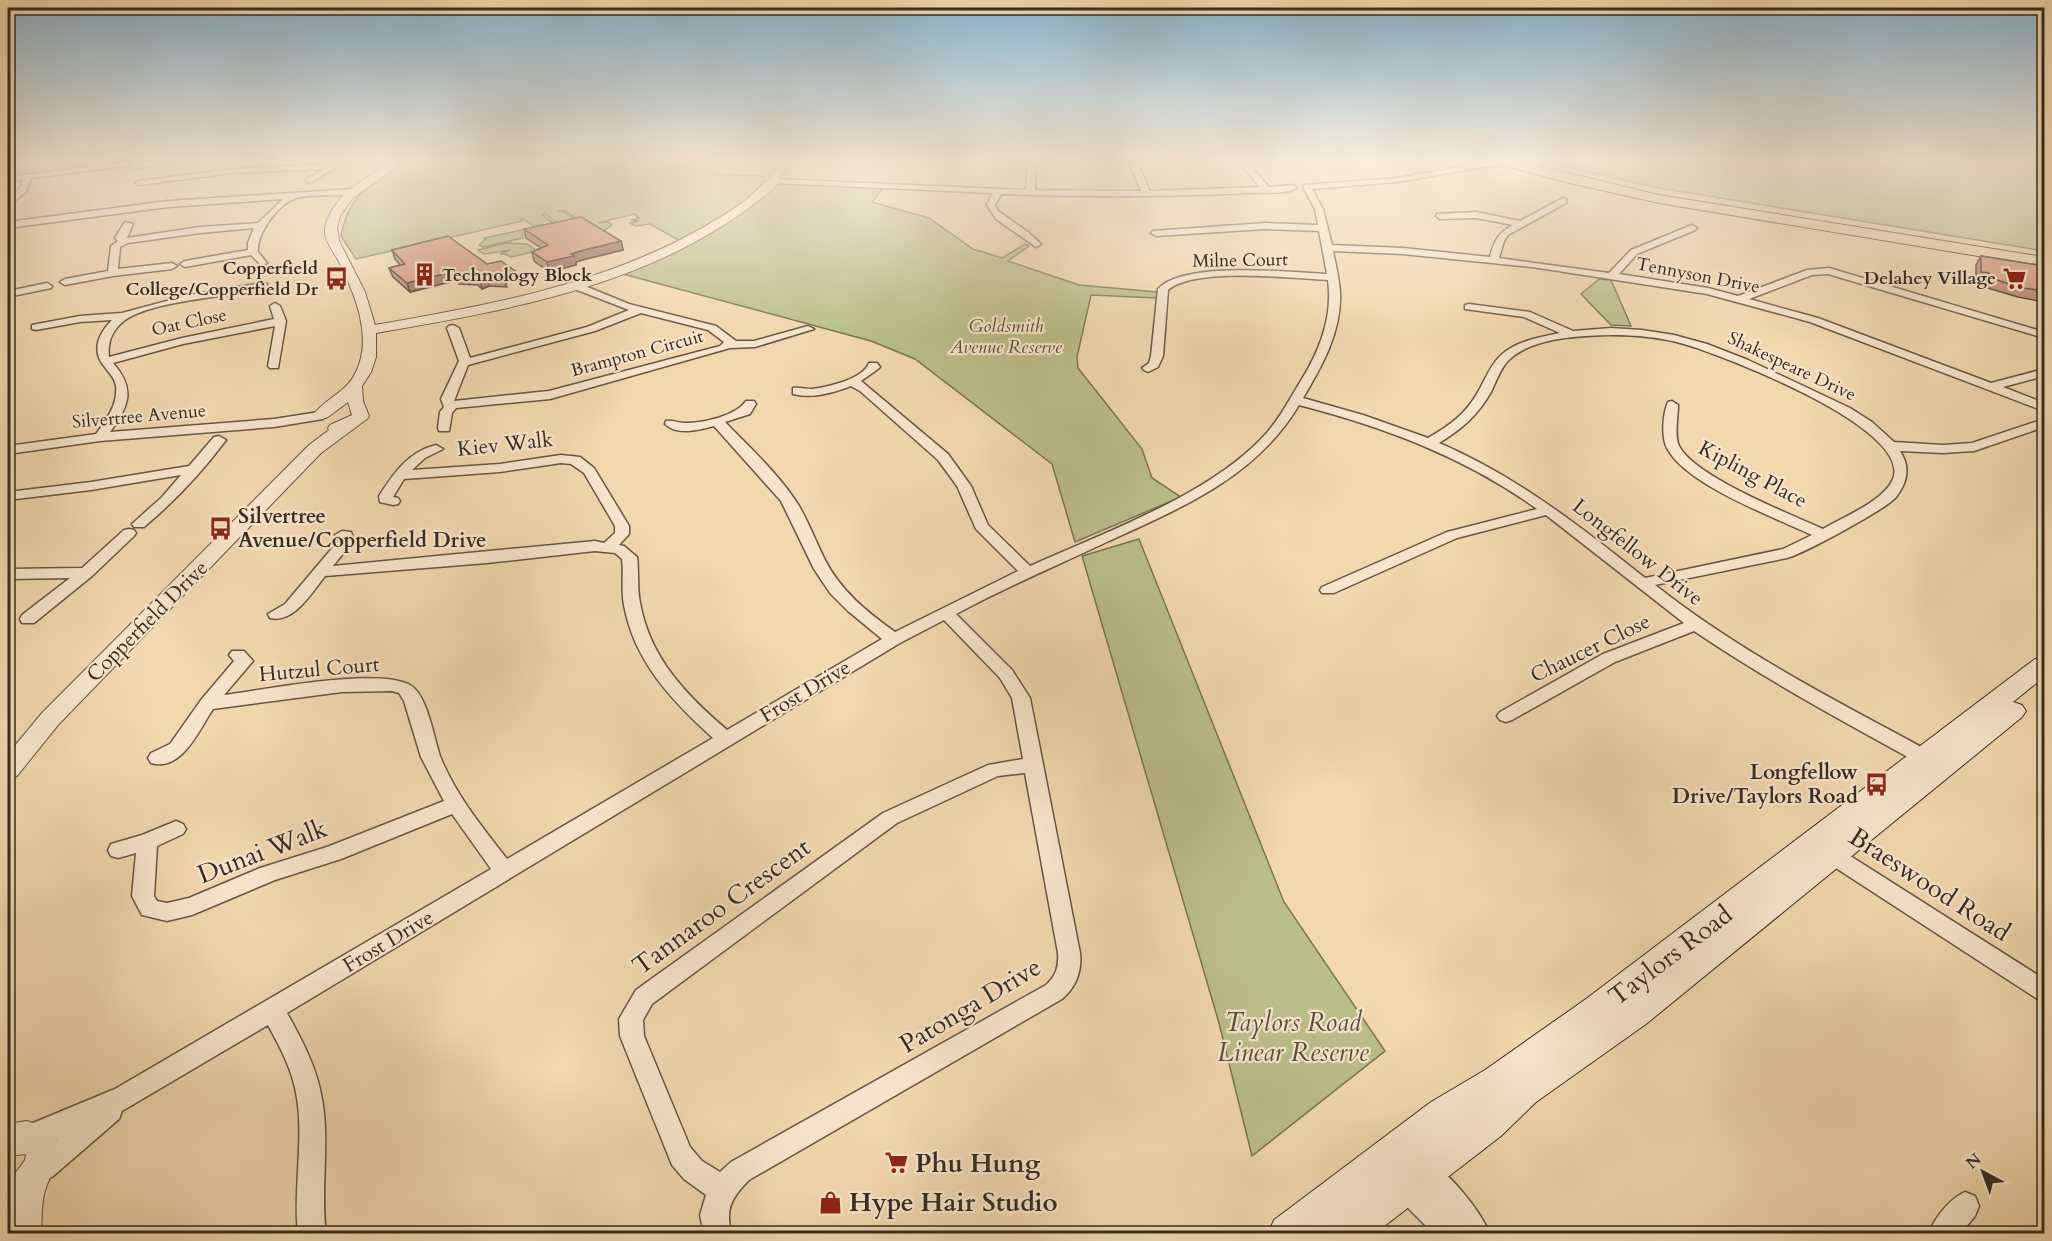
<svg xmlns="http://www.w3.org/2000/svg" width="2052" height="1241" viewBox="0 0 2052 1241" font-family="Cardo,serif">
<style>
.green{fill:#babe8b;stroke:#787556;stroke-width:1.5}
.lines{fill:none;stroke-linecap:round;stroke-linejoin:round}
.minor-casing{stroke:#645745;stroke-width:3}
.tertiary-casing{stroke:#645745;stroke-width:2}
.secondary-casing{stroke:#352c22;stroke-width:2}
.primary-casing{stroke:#352c22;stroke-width:2}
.minor{fill:#f7e5cb;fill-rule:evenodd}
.tertiary{fill:#f7e5cb;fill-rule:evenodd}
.secondary{fill:#f7e5cb;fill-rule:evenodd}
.primary{fill:#f2d7af;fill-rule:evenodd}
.wall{fill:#b67e68;stroke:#352c22;stroke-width:1.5}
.shaded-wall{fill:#946755;stroke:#352c22;stroke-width:1.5}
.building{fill:#d49379;stroke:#352c22;stroke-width:1.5}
.labels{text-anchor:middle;stroke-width:4.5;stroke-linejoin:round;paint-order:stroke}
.far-street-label{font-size:18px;fill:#352c22;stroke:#f7e5cb}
.far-poi-label{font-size:18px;font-weight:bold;fill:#352c22;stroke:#f7e5cb;text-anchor:end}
.far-park-label{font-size:18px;font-style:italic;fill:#56503c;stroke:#f7e5cb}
.street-label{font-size:21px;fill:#352c22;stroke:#f7e5cb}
.poi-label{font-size:21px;font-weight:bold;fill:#352c22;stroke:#f7e5cb;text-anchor:start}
.near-street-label{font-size:26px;fill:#352c22;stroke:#f7e5cb}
.near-park-label{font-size:26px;font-style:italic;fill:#56503c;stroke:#f7e5cb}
.near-poi-label{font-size:26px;font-weight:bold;fill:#352c22;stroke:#f7e5cb;text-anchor:start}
</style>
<rect width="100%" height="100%" fill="#f2d7af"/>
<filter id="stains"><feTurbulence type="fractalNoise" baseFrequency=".00333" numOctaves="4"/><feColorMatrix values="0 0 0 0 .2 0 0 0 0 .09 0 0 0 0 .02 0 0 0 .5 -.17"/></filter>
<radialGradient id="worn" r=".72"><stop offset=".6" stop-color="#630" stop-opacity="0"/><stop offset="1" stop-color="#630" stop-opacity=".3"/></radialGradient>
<g class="green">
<polygon points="8,159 127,159 127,161 115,165 8,178"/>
<path d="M407,159H731L714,174L765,176C753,209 709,225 680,241L650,224L635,226L630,223L638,221L631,220L639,218L634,214L598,223L608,222L612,225L602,232L563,210L558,211H562L576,219L558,223L545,214L542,215L557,225L538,229L523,219H520L522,221L356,259L341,236C349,192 374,183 407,159Z"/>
<polygon points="1532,159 2044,159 2044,251 1653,187"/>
<path d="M778,184L883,188L872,202L929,218L973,249L1002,258L1025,244L1029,246L1008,261L1079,285L1157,292L1156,298L1091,295L1077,357L1078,368L1142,449L1152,478L1181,497L1075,542L1052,464L915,359L871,341L623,274C681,247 728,225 778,184Z"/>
<polygon points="522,230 523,238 483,247 479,245 486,239 484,238"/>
<polygon points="506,243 527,244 537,251 511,257 505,254 500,254 510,250 484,254 478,250"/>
<polygon points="1599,279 1611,280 1631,326 1611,325 1581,294"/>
<polygon points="1139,539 1284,902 1385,1051 1252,1156 1219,1023 1082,556"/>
</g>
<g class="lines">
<defs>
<g id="minor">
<polygon points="168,159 184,159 136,169 133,169 133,165 31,178 26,192 8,206 8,200 19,189 23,180 8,181 8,177 133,161 136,161 136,165"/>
<polygon points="341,159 350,159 310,183 306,181 307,179 324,169 233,173 139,185 135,183 139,181 233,169 333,164"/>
<path d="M1021,159H1029L1035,171V190L1141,191L1128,159H1136L1150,191L1260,187L1236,159H1244L1269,187L1293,185L1297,188C1286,195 1262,192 1248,193C1165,197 1083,197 1001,194L995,205L998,211L1028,232L1041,244L1036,247L996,219L987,205L992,193L775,183L771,181L775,179L1026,190L1027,171Z"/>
<path d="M1510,161L1514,163L1513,165L1483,167L1397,182L1312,189L1323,209L1332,245L1403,248L1490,257C1494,241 1498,233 1513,225L1476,218L1440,219L1436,216L1437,214L1476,212L1520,221L1563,198L1566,199V203L1508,235L1504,241L1499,258L1609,273L1631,250L1692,225L1697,228L1695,230L1637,254L1619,274L1708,288L1738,296L1807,270L1829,268L2044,332V338L1828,274L1812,275L1749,299L1818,318L1991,383L2044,369V376L2003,387L2044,403V411L1810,322L1707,294L1532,267L1403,254L1333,251C1336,266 1339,278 1340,292C1342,331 1322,366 1303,398L1363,415L1428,438C1449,426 1466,414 1478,392C1485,380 1490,366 1500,356C1516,341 1540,337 1560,333L1524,317L1465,309V305L1469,304L1530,312L1573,331L1611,328L1642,330L1674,335L1707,344L1748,360L1850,408L1872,422L1894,442L1943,445L1972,443L2044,419V427L1974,451L1943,453L1900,451C1910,466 1908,482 1896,497C1888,508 1803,554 1787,558L1655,585C1742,654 1841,703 1938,756L1941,761L1938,766L1931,768L1924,766C1846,723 1768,681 1694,631L1615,662L1512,720L1506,722L1500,720L1497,716L1500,712L1603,654L1684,623L1546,515L1457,538L1334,593H1322L1320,590L1322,587L1447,532L1537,509C1465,457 1384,427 1299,405C1256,477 1183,507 1109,541C1058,565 1006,587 956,614L1012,670L1030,698L1080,953C1082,971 1076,987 1062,999L749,1180C732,1197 724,1210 732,1234H704L700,1215L706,1195L684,1179L672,1165L620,1036L619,1019L636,990L883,813L988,765L1023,759L1012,698L1000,678L944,620L900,643L287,1013C302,1040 317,1068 322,1099C330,1143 320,1189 326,1234H298C293,1189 304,1143 297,1098C293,1071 281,1049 268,1025L122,1111L119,1119L52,1177L43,1181L34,1177L30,1168L34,1159L57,1139L30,1150L21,1146L17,1137L21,1128L115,1089L491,869L452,814L341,859L275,880L192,915L167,921L142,915L132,896L136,853L118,858L111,856L108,850L111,844L142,835L176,821L183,824L186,829L183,834L157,846L154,896L157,901L167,903L189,898L260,868L327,847L444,801L421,757L404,701L399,693L392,691L342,692L213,709C199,730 182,772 151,763L148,758L151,753L170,744L201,700L234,661L229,655L232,651H244L253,661L224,695C263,690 378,667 410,685C427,694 434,738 440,756C455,794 482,827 507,859L713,738C672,701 634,661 624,605C621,590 624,574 622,559L615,553L595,551L487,563L325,576C312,592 294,624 270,618L268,614L285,604L339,540L335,535L342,531L351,532L354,540L333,566L595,541L604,543L615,533V526L584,473L571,464L561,463L500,472L404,479L393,497L398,498L400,501L398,504L393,505L380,502L379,496C394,473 408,452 436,445L443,449L425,458L412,470L500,464L561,455L580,457L594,468L629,526V534L619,545L624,546L637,557C639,572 637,588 640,603C650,658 686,695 727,730L882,639L848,611L830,593L814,569L781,501L714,426C699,430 677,436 665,424L666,421C673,420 678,423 685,423C703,423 736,416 746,401H754L756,404L750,414L725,422C751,449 779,474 799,506C809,523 816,542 825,560C841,591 867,612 895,632L1018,571L976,529L957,486L938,460L860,391L851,386C832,393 813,399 793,394V388C799,387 806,389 812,389C829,387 863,379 869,363H877L880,367L878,369L861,381L948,454L971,486L988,525L1030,566C1103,533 1205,497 1261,439C1278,422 1289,400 1302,379C1320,350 1333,315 1328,280C1291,278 1196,267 1168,290L1163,356L1158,367L1148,372L1144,370L1142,368L1149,363L1151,356L1158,289C1183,261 1289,272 1327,274L1319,231L1265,229L1156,236L1151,233L1153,231L1265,223L1318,225L1315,209L1303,187L1304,185L1397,178L1483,163ZM1611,335C1636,335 1660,337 1684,344C1722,355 1913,428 1893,479C1884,501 1843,517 1823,529C1790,514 1695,477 1679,446C1674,435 1678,418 1678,405L1672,401L1668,402C1663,413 1661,437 1667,448C1686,485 1774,517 1812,535L1783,549L1645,578C1580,526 1516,476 1439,443C1462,429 1478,415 1491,392C1496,382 1499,372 1506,363C1529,337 1579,336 1611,335ZM1025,773L1058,953C1059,967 1056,976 1046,985L731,1162L720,1172L702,1161L690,1147L644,1036L643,1020L652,1004L897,823L998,776Z"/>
<path d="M354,189L358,192L357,194C337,197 315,193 296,198C279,203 256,234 258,252L267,263L262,266L251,255L185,267L180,264L185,261L248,250V243L254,228L200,233L128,243L120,247L118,269L172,263L177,266L172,269L113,276L65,285L60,282L65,279L108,271L111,246L118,241L115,238L125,222L133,224L127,238L200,227L258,223L283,199L168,207L8,228V222L168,201Z"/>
<polygon points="47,283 52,286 51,288 8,297 8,291"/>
<path d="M263,283L267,284V288C230,297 154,300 125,320C113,329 107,342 109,357L182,338L274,319L270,306L275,303L280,306L286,321L278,368H270L268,366L275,326L183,344L113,363C136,389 129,406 110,432L274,419L319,412L325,416L323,419L274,427L100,441L8,454V446L96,434C106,420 118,405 116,386C115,378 109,373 104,366C91,350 99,333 112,320L80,322L36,330L32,329V325L80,316L122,313L189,295Z"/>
<path d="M572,284H580L629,304L716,326L736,341H754L808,326L814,329L755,347L730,348L550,399L456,408L452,413L449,431H439L438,428L440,412L444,407L441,399L459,361L447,328L449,326L453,325L459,328L470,358L587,327L629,310L572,288ZM641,313L708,330L724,342L720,346L549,391L454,401L468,365L595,331Z"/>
<path d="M219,436L226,440C202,472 175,501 144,527H134L132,524L162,497L181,475L91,490L8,500V492L91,482L189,466L214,437Z"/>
<polygon points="129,529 134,530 136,533 134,536 92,576 34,623 22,623 20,619 22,615 70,578 8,579 8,569 82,568 124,530"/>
<polygon points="1826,843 1833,845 2044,979 2044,1001 2036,998 1819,857 1816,851 1819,845"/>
<path d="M1422,1158C1446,1167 1480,1210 1490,1234H1434L1395,1195L1391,1185L1395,1175L1405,1171L1410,1173L1413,1162Z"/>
<path d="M1965,1192L1975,1196L1979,1206L1975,1216L1960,1234H1928C1935,1218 1949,1199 1965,1192Z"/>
</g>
<g id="tertiary">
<path d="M396,159H407L353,198L340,216L337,228L339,241L365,292L375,325C485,306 596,286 695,232C711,223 727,214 742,203C752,196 759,186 770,180L771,174L786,159H796C792,164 784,170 781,176C778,182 783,179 778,184C669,282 516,309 376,333V357L371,372L362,386L363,401L369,416L367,419L321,453L58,725L17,776L8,779V754L42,713L309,445L329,430L328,428L330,425L352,415L348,402L328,417L322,419L314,414C326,398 347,392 356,372C373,337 355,294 339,262C334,252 326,243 325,233C324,222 331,211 337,203C352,183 376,173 396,159Z"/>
<path d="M27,1121L50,1129C68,1158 53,1164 45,1191C41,1203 42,1220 41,1234H8V1183L25,1160L26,1154L8,1156V1124Z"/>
</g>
<polygon id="secondary" points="2044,657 2044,677 2013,702 2022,705 2026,711 2022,717 1646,1024 1536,1102 1501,1136 1374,1234 1268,1234 1274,1220 1431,1102 1485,1070 1586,999 2035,659"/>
<polygon id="primary" points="1489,159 1509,159 1659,195 2044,257 2044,267 1659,203 1565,182 1490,162"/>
</defs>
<use href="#minor" class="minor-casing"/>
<use href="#tertiary" class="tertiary-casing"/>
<use href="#secondary" class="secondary-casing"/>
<use href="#primary" class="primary-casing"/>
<use href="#minor" class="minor"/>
<use href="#tertiary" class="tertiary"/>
<use href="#secondary" class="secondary"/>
<use href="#primary" class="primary"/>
</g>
<g class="wall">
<polygon points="524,229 621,241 623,250 586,259 576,262 576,265 549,272 534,261 532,252 541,248 526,238"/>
<polygon points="392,250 515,271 517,280 505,283 507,287 489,286 482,289 478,285 459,284 458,280 410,292 393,277 389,268 400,265 395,259"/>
<polygon points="1981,256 2044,266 2044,302 2018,297 1984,287 1984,283 1976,281 1976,265"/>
</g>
<g class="shaded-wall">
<polygon points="621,241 623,250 586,259 576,262 576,265 549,272 547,262 584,250"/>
<polygon points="456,271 458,280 410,292 407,283"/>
<polygon points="515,271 517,280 505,283 504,278 500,274"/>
<polygon points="486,276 489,286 482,289 480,279"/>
</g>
<g class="building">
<polygon points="581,217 621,241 584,250 571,254 574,256 547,262 532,252 548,245 524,229"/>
<polygon points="448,236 487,264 501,261 515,271 500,274 504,278 486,276 480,279 475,276 456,274 456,271 407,283 389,268 405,264 392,250"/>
<polygon points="1981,256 2044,266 2044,291 2023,288 1990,278 1989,273 1981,272"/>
</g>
<linearGradient id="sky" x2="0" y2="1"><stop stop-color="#89b6d1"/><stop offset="0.48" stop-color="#f9eddb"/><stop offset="1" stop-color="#f9eddb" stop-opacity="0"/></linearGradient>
<rect width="2052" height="333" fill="url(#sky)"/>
<defs>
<symbol id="building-bare" viewBox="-9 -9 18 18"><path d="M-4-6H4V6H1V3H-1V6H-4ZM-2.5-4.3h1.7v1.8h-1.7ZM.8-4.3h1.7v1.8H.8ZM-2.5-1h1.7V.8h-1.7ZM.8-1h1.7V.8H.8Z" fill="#8f2418" stroke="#f7e5cb" stroke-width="2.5" paint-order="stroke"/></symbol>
<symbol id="bus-bare" viewBox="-9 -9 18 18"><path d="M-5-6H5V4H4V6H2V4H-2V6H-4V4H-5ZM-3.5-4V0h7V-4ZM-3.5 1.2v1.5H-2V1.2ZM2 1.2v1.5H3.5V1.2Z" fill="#8f2418" stroke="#f7e5cb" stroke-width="2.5" paint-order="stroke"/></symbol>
<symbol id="supermarket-bare" viewBox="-9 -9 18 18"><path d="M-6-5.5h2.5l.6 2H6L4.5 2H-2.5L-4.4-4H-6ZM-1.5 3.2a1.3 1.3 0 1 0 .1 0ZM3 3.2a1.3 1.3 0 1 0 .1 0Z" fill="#8f2418" stroke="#f7e5cb" stroke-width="2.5" paint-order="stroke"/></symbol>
<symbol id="shop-bare" viewBox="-9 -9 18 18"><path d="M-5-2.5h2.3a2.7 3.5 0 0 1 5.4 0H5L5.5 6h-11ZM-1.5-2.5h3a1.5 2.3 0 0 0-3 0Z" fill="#8f2418" stroke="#f7e5cb" stroke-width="2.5" paint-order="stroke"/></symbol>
</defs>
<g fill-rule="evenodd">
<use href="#building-bare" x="408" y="258" width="33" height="33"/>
<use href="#bus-bare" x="320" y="262" width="33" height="33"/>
<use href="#supermarket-bare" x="1998" y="262" width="33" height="33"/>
<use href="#bus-bare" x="204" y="512" width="33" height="33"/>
<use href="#bus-bare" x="1860" y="768" width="33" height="33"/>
<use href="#supermarket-bare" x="880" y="1146" width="33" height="33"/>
<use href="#shop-bare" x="814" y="1186" width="33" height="33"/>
</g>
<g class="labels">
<g class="far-street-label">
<text transform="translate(1240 260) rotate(-1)" y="6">Milne Court</text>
<text transform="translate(1698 275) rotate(11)" y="6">Tennyson Drive</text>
<text transform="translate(189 322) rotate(-12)" y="6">Oat Close</text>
<text transform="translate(637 353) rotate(-15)" y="6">Brampton Circuit</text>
<text transform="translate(1792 366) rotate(25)" y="6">Shakespeare Drive</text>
<text transform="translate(139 416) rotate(-5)" y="6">Silvertree Avenue</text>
</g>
<g class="far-poi-label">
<text x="318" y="274">Copperfield<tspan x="318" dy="21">College/Copperfield Dr</tspan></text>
<text x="442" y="281" text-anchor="start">Technology Block</text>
<text x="1996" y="284">Delahey Village</text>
</g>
<g class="far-park-label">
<text x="1006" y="332">Goldsmith<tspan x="1006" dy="21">Avenue Reserve</tspan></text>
</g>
<g class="street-label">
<text transform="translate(505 444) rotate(-6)" y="7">Kiev Walk</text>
<text transform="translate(1753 474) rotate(28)" y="7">Kipling Place</text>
<text transform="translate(1638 552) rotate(38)" y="7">Longfellow Drive</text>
<text transform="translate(147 621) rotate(-45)" y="7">Copperfield Drive</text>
<text transform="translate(1590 648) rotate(-26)" y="7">Chaucer Close</text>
<text transform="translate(319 669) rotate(-5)" y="7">Hutzul Court</text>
<text transform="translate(805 691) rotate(-31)" y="7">Frost Drive</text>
<text transform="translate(388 941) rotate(-31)" y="7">Frost Drive</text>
</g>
<g class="poi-label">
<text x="238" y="523">Silvertree<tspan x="238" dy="24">Avenue/Copperfield Drive</tspan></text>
<text x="1858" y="779" text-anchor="end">Longfellow<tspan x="1858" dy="24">Drive/Taylors Road</tspan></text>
</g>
<g class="near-street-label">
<text transform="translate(262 851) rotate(-21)" y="9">Dunai Walk</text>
<text transform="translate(1930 884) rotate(33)" y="9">Braeswood Road</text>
<text transform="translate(721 906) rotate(-36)" y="9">Tannaroo Crescent</text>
<text transform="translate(1670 955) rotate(-37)" y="9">Taylors Road</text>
<text transform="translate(970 1005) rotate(-31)" y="9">Patonga Drive</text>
</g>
<g class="near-park-label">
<text x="1293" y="1031">Taylors Road<tspan x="1293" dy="30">Linear Reserve</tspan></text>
</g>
<g class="near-poi-label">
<text x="915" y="1172">Phu Hung</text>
<text x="849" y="1211">Hype Hair Studio</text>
</g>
</g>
<rect width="2052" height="1241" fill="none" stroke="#f2d7af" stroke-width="30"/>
<rect x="9" y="9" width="2034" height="1223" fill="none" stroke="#352c22" stroke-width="3"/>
<rect x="15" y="15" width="2022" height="1211" fill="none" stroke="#352c22" stroke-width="1.5"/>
<g transform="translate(1983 1172) rotate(319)" stroke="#f7e5cb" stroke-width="4.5" paint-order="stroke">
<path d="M0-4.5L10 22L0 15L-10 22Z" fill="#352c22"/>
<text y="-9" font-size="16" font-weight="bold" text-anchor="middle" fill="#352c22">N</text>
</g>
<rect width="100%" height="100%" filter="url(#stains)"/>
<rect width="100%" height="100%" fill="url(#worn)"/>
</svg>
